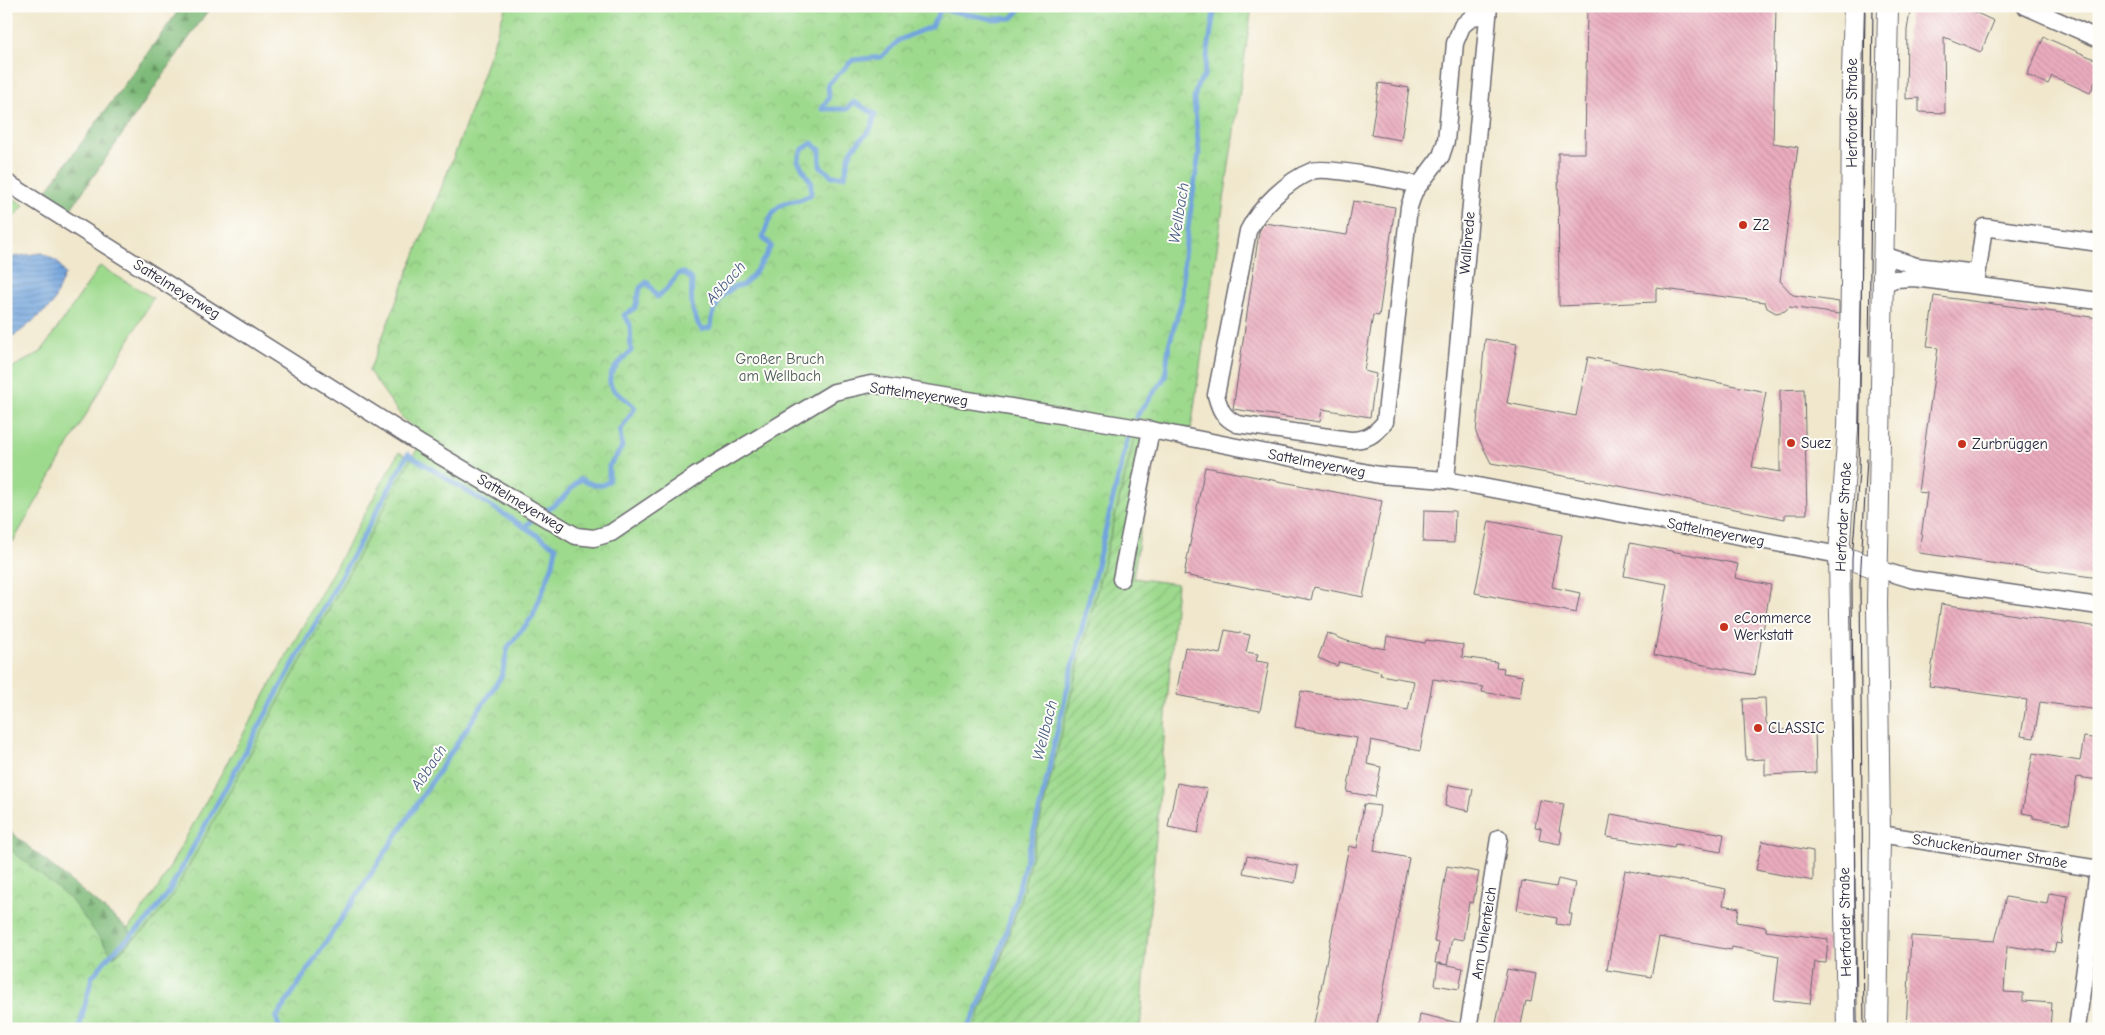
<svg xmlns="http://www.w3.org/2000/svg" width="2105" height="1035" viewBox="0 0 2105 1035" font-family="'Comic Neue',sans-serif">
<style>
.grass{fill:#9eda8e;stroke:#607e64}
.forest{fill:url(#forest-firs);stroke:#506e5a}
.park{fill:url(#park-crowns);stroke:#607e64}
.garden{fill:url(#garden-furrows);stroke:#607e64}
.water{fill:url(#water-rules);stroke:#4a638c}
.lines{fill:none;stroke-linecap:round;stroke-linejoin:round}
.stream{stroke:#72a4dd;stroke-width:5}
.building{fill:url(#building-back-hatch)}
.minor-casing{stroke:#6a676e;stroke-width:19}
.major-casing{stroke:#6a676e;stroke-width:22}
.minor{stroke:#fff;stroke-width:16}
.major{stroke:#fff;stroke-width:20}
.tram{stroke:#22223b;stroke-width:1}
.poi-dot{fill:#c8321e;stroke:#fdfcf7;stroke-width:2}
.labels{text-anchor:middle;stroke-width:4;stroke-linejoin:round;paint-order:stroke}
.street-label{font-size:15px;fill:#22223b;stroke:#fdfcf7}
.poi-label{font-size:15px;fill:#22223b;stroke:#fdfcf7;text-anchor:start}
.park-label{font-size:15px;fill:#475954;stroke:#fdfcf7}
.water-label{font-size:16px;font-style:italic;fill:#465c84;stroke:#fdfcf7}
</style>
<defs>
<pattern id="forest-firs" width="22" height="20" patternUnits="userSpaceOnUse" patternTransform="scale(1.25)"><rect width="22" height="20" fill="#7eba79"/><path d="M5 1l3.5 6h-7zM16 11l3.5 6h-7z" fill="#679764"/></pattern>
<pattern id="park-crowns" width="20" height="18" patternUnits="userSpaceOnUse" patternTransform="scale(1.25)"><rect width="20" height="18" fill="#9eda8e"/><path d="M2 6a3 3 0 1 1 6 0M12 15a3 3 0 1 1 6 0" fill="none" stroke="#88bb7b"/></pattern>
<pattern id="garden-furrows" width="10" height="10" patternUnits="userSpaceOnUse" patternTransform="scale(1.25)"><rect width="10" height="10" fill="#9eda8e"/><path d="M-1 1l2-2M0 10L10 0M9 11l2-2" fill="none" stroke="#88bb7b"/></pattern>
<pattern id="water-rules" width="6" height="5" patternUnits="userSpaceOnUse" patternTransform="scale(1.25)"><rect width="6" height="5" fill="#72a4dd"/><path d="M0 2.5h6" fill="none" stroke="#5d85b4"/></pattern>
<pattern id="building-back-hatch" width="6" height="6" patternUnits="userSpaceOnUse" patternTransform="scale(1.25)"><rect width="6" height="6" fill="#eaacbe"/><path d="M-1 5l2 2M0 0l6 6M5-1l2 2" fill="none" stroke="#c894a4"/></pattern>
</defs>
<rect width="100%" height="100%" fill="#fdfcf7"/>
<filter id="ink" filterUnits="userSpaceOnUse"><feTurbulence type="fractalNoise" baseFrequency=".02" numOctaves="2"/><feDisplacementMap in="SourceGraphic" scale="10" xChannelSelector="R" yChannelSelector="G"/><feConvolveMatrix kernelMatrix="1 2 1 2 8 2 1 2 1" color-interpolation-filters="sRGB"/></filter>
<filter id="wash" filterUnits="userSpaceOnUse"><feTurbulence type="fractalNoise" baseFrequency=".0096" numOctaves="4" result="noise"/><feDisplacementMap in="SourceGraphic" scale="20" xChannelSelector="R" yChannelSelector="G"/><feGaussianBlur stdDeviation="1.12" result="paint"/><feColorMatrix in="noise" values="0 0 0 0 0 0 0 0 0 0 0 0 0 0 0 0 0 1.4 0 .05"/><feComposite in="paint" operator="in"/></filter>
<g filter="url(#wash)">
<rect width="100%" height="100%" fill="#f0e7cc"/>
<g class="grass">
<polygon points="6,194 24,205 6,227"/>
<polygon points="100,266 153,298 13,542 6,535 6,371 41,352"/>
<polygon points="399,452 411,459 172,897 150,925 135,938 128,929 157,890"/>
</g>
<g class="forest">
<polygon points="182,6 211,6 70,210 44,194"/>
<polygon points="6,828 128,929 135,938 114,957 6,1029"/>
</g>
<polygon class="park" points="506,6 1252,6 1191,429 1139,419 1022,894 1003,954 973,1029 6,1029 6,846 70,899 114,957 150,925 172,897 411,459 426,435 404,420 369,371 461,138"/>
<polygon class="garden" points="1135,436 1155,441 1133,578 1177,584 1140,1029 973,1029 1003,954 1022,894"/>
<polygon class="water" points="42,253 58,262 65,274 52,305 21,331 6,340 6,262 12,257"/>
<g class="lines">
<g class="stream">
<polyline points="1136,417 1165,377 1169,345 1182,299 1184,256 1199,153 1194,99 1197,86 1204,76 1215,6"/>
<path d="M546,511L561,500L580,479L594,485H603L609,481V466L622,448L620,431L635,408C629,401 624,398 617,393C598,379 621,361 631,351L630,324L624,315L635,308L640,288L647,282L657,297L666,290L678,274L684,273L692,280C691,299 690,313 702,330L711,327C712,311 719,296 734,287C736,286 739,286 742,285C753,278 765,258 771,246L763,237C767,226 770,212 781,205C790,199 799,204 811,194V182L798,161L802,150L812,143L820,150V166L832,176H845C847,166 848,154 855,146C868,130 870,137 875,114L854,102L847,109H822L829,97L828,84L853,60L881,57L899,40L932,26L941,9L993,19L1012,18L1023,6"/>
<polyline points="524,527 530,522"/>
<polyline points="79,1029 92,977 110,955 147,921 167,895 408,454 556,547 553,564 533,616 508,647 502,675 276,1018 280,1029"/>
<path d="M967,1029C996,974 1012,916 1027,856C1036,822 1046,788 1052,753L1129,432"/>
</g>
</g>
<g id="blocks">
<g class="building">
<polygon points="1587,6 1776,6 1773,143 1798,147 1780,281 1793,295 1839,302 1839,314 1789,307 1785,311 1776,313 1767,308 1765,302 1656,288 1656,302 1559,306 1558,153 1585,153"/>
<polygon points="1911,6 1962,6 1994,21 1981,52 1944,37 1945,113 1919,112 1919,98 1906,99 1907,30"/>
<polygon points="2044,37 2099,61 2099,74 2090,93 2052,76 2048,84 2027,75"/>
<polygon points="1379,83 1409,88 1401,140 1371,135"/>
<polygon points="1353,201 1395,207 1379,316 1373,315 1364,371 1376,374 1370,417 1322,409 1320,422 1233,409 1259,232 1261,228 1264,223 1347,235"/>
<polygon points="1934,296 2099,318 2099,578 1919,553 1927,493 1918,492 1938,348 1927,347"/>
<polygon points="1485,339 1517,344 1507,403 1576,416 1588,357 1766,392 1752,467 1780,472 1780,390 1804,389 1807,514 1785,514 1785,519 1619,486 1491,463 1476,433"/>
<polygon points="1205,467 1382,501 1363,597 1314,587 1311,600 1184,575"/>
<polygon points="1424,510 1455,511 1454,543 1423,542"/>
<polygon points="1489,521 1562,535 1552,587 1580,593 1576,613 1475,593"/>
<polygon points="1630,543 1738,564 1735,578 1771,585 1755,675 1654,655 1667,584 1624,576"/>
<polygon points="1941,604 2099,627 2099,710 2040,702 2034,738 2021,736 2027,700 1929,686"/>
<polygon points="1225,630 1250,635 1246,652 1258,654 1256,661 1269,663 1260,711 1176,695 1185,647 1220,654"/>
<polygon points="1327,633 1347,641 1385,649 1387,636 1425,643 1426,640 1463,645 1462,657 1497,662 1496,667 1504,668 1503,673 1523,676 1520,698 1482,692 1483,687 1433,679 1420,751 1371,740 1367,764 1381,767 1375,797 1347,792 1357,738 1295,727 1301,691 1408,710 1414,681 1380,675 1381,672 1339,662 1337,666 1318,658"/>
<polygon points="1765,698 1766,723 1776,730 1815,728 1816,773 1765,775 1765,759 1746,760 1743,699"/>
<polygon points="2084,737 2099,739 2099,780 2077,777 2069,824 2033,818 2033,815 2022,813 2033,753 2080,761"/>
<polygon points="1177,783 1207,789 1198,833 1168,827"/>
<polygon points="1449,785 1473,789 1469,811 1445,806"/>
<polygon points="1540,800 1564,804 1559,831 1562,832 1560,844 1539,840 1541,828 1535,827"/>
<polygon points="1364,804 1380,806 1374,851 1409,858 1376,1029 1313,1029 1349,846 1357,848"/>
<polygon points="1611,814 1724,834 1721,852 1675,844 1674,848 1607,837"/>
<polygon points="1762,841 1813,851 1813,881 1756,870"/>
<polygon points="1247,856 1298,866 1295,883 1243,873"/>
<polygon points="1447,866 1479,872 1473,903 1469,902 1463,940 1452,938 1447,965 1435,963 1439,943 1434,942"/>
<polygon points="1625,870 1726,889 1723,905 1739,908 1736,922 1766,927 1766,931 1828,939 1826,963 1815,962 1810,1004 1774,1000 1779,956 1732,947 1731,950 1659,937 1651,977 1607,970"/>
<polygon points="1558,879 1575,883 1569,914 1572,914 1570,926 1556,924 1557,918 1517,910 1522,881 1556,887"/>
<polygon points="2049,893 2068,896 2061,944 2056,943 2054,952 2007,946 2004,992 2023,993 2023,1001 2052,1003 2050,1029 1906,1029 1911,936 1995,941 2006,897 2047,904"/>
<polygon points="1438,963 1463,968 1459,989 1435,985"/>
<polygon points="1507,969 1536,974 1531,1002 1526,1001 1520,1029 1495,1029"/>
<polygon points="1420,1014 1459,1023 1458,1029 1418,1029"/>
</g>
</g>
</g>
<g filter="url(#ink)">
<use href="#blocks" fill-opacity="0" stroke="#6a676e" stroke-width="1"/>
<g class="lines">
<defs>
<g id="minor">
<polyline points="2025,6 2099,39"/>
<polyline points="6,182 422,445 576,536 594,538 611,533 697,475 834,392 871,384 1151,430 1379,475 1446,480 1839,555"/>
<path d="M1419,185C1401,181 1325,166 1312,171C1288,180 1259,208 1248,231L1216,395C1220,410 1223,417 1237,424L1350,440C1367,440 1374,435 1385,422L1409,207L1414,192L1441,156L1446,141L1455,43L1462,26L1472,17L1488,15"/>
<polyline points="1884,255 1916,266 1977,273"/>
<polyline points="1883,284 1895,279 1914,278 2099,301"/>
<polyline points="1976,284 1984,227 2099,243"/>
<polyline points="1446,480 1489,6"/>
<polyline points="1878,569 1911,579 2099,606"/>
<polyline points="1121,579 1151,430"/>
<polyline points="1880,834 2099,869"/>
<polyline points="1468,1029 1499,838"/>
<polyline points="2077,1029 2098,869"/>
</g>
<g id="major">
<polyline points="1839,555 1878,569"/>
<polyline points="1847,1029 1839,555 1848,428 1851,286 1852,72 1854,6"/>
<polyline points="1877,1029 1880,834 1877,604 1888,6"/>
</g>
</defs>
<use href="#minor" class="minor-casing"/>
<use href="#major" class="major-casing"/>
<use href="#minor" class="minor"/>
<use href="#major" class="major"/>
<g class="tram">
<polyline points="1869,357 1873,6"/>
<polyline points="1856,1029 1852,590 1852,559 1859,472 1865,6"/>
<polyline points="1864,1029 1860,583 1867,459"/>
</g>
</g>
</g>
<g class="poi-dot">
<circle cx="1743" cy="225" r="5"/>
<circle cx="1791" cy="443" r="5"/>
<circle cx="1962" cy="444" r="5"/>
<circle cx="1724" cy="627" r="5"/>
<circle cx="1758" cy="728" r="5"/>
</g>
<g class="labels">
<g class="street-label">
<text transform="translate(1852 113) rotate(-90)" y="5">Herforder Straße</text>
<text transform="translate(1467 243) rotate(-85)" y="5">Wallbrede</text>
<text transform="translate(177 289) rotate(32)" y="5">Sattelmeyerweg</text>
<text transform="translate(919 394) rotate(8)" y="5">Sattelmeyerweg</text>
<text transform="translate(1317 463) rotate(11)" y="5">Sattelmeyerweg</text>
<text transform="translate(521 503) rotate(31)" y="5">Sattelmeyerweg</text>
<text transform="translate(1843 517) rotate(-87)" y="5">Herforder Straße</text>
<text transform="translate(1716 532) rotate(11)" y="5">Sattelmeyerweg</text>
<text transform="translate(1990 851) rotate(9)" y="5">Schuckenbaumer Straße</text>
<text transform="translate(1845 922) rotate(-91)" y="5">Herforder Straße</text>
<text transform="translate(1484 933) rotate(-81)" y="5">Am Uhlenteich</text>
</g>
<g class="poi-label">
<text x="1753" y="230">Z2</text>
<text x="1801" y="448">Suez</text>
<text x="1972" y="449">Zurbrüggen</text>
<text x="1734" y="623">eCommerce<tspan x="1734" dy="17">Werkstatt</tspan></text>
<text x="1768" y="733">CLASSIC</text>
</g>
<g class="park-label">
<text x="780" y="364">Großer Bruch<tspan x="780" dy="17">am Wellbach</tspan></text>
</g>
<g class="water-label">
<text transform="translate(1178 213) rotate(-81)" y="6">Wellbach</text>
<text transform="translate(725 282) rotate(-48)" y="6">Aßbach</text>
<text transform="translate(1044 730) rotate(-76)" y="6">Wellbach</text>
<text transform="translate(428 767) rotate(-56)" y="6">Aßbach</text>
</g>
</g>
<rect width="2105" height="1035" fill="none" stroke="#fdfcf7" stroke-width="25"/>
</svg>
